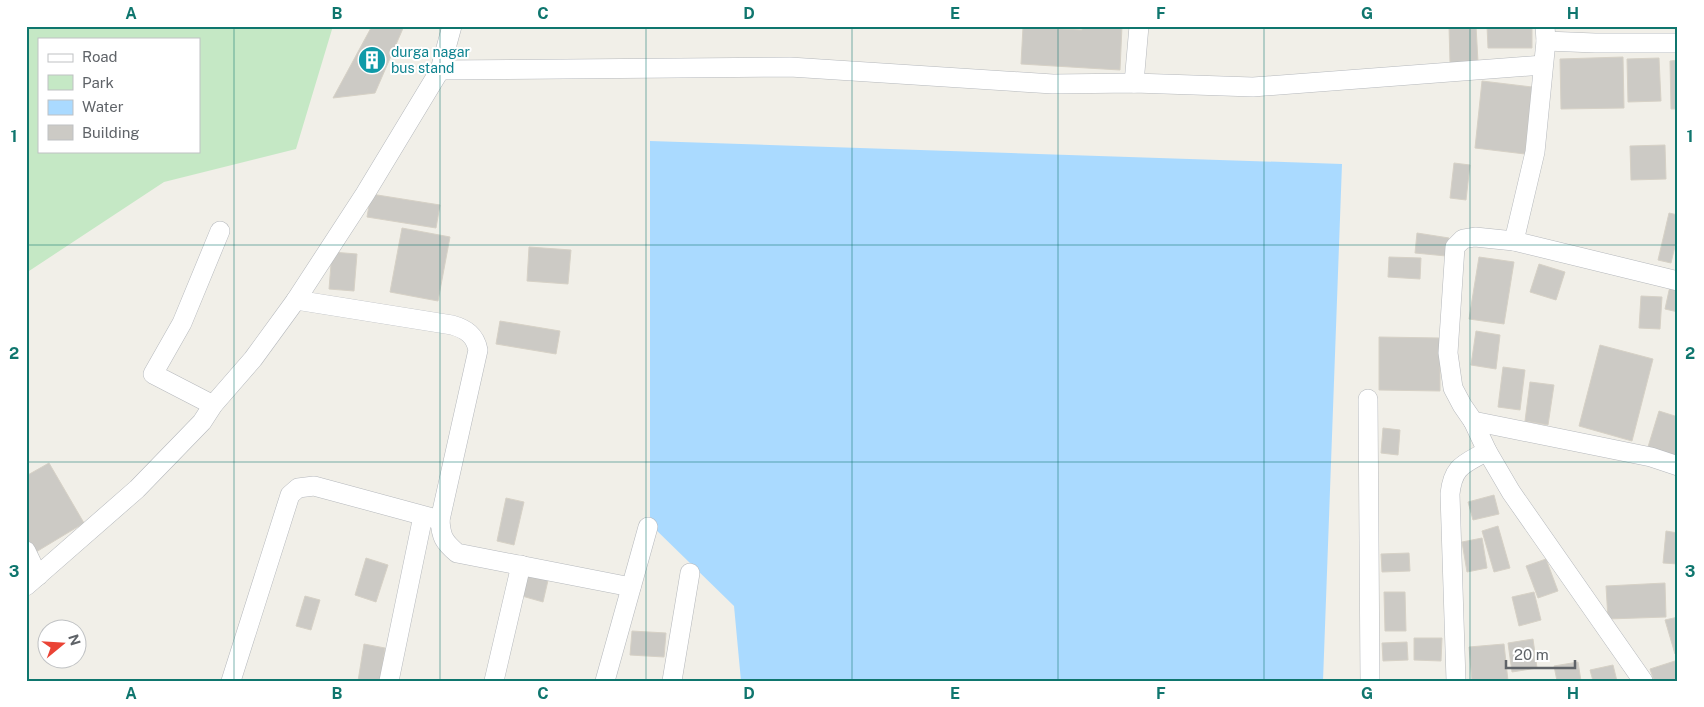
<svg xmlns="http://www.w3.org/2000/svg" width="1704" height="707" viewBox="0 0 1704 707" font-family="'Public Sans',sans-serif">
<style>
.green{fill:#c5e8c5;fill-rule:evenodd}
.water{fill:#aadaff}
.building{fill:#cccac5;stroke:#d6d1c6}
.lines{fill:none;stroke-linecap:round;stroke-linejoin:round}
.minor-casing{stroke:#b5b8bc;stroke-width:20}
.minor{stroke:#fff;stroke-width:19}
.grid{fill:none;stroke:#0f766e;stroke-width:1;stroke-opacity:0.55}
.labels{text-anchor:middle;stroke-width:4;stroke-linejoin:round;paint-order:stroke}
.culture-label{font-size:14px;fill:#0d838f;stroke:#fff;text-anchor:start}
.neatline{fill:none;stroke:#0f766e;stroke-width:2}
.grid-label{font-size:16px;text-anchor:middle;font-weight:bold;fill:#0f766e}
</style>
<rect width="100%" height="100%" fill="#f1efe8"/>
<path class="green" d="M26,26H333L296,149L164,182L26,273ZM39,39H199V151H39Z"/>
<polygon class="water" points="650,141 1342,164 1323,681 741,681 734,606 650,524"/>
<g class="building">
<polygon points="372,26 404,26 375,93 333,98"/>
<polygon points="565,26 620,26 620,28"/>
<polygon points="1082,26 1122,26 1120,70 1021,64 1023,27 1082,30"/>
<polygon points="1449,26 1476,26 1478,62 1450,63"/>
<polygon points="1487,26 1532,26 1532,48 1488,48"/>
<polygon points="1623,57 1624,108 1561,109 1560,59"/>
<polygon points="1659,58 1661,101 1628,102 1627,59"/>
<polygon points="1678,60 1678,109 1671,109 1670,61"/>
<polygon points="1482,81 1532,87 1525,154 1475,148"/>
<polygon points="1676,119 1678,119 1678,154 1677,154"/>
<polygon points="1665,145 1666,179 1631,180 1630,146"/>
<polygon points="1454,163 1470,165 1466,200 1450,198"/>
<polygon points="371,194 440,205 436,228 367,217"/>
<polygon points="1669,213 1678,215 1678,234 1671,263 1658,260"/>
<polygon points="402,228 450,237 438,301 390,292"/>
<polygon points="1417,233 1449,238 1446,256 1415,253"/>
<polygon points="529,247 571,250 568,284 527,281"/>
<polygon points="332,252 357,254 354,291 329,289"/>
<polygon points="1389,257 1421,258 1420,279 1388,277"/>
<polygon points="1479,257 1514,262 1504,324 1469,319"/>
<polygon points="1539,264 1565,272 1556,300 1530,292"/>
<polygon points="1670,286 1678,288 1678,312 1665,309"/>
<polygon points="1641,296 1662,297 1660,329 1639,328"/>
<polygon points="500,321 560,331 556,354 496,344"/>
<polygon points="1476,331 1500,335 1496,369 1471,365"/>
<polygon points="1379,337 1440,338 1440,391 1379,390"/>
<polygon points="1600,345 1653,359 1632,441 1579,426"/>
<polygon points="1503,367 1525,370 1520,410 1498,407"/>
<polygon points="1530,382 1554,385 1548,425 1525,421"/>
<polygon points="1659,411 1678,417 1678,457 1648,447"/>
<polygon points="1383,428 1400,430 1398,455 1381,453"/>
<polygon points="49,463 84,523 36,552 26,537 26,476"/>
<polygon points="1494,495 1499,514 1473,520 1468,502"/>
<polygon points="506,498 524,502 514,545 497,541"/>
<polygon points="1498,526 1510,568 1494,572 1482,531"/>
<polygon points="1666,531 1678,533 1678,564 1663,563"/>
<polygon points="1482,538 1487,568 1467,572 1462,542"/>
<polygon points="1409,553 1410,571 1382,572 1381,554"/>
<polygon points="366,558 388,565 376,602 355,595"/>
<polygon points="1546,559 1558,591 1538,598 1526,566"/>
<polygon points="528,571 549,576 543,602 522,596"/>
<polygon points="1665,583 1666,617 1608,619 1606,586"/>
<polygon points="1384,592 1405,592 1406,631 1385,631"/>
<polygon points="1534,592 1541,620 1519,626 1512,597"/>
<polygon points="305,596 320,600 311,630 296,626"/>
<polygon points="1678,617 1678,653 1675,654 1665,620"/>
<polygon points="632,631 666,633 664,657 630,655"/>
<polygon points="1414,638 1442,638 1441,661 1414,660"/>
<polygon points="1533,639 1537,668 1512,672 1508,643"/>
<polygon points="1407,642 1408,660 1383,661 1382,643"/>
<polygon points="364,644 385,648 380,681 358,681"/>
<polygon points="1504,644 1508,681 1472,681 1469,647"/>
<polygon points="1678,660 1678,681 1654,681 1650,669"/>
<polygon points="1578,662 1581,681 1557,681 1554,666"/>
<polygon points="1613,665 1617,681 1593,681 1590,670"/>
</g>
<g class="lines">
<defs>
<g id="minor">
<polyline points="1545,26 1546,41 1535,152 1514,241 1475,237 1463,239 1455,247 1448,353 1453,388 1462,405 1473,421 1651,457 1678,466"/>
<polyline points="1546,41 1595,43 1678,43"/>
<polyline points="440,70 790,67 1053,84 1134,83 1253,87 1543,65"/>
<polyline points="1134,83 1139,26"/>
<polyline points="1514,241 1678,281"/>
<path d="M296,300L452,325C466,329 475,335 478,350L440,520C441,537 444,542 457,553L631,587"/>
<polyline points="1368,399 1370,681"/>
<polyline points="213,405 153,374 182,323 220,231"/>
<polyline points="1473,421 1487,451 1511,492 1643,681"/>
<polyline points="26,551 38,576"/>
<polyline points="26,586 137,489 202,422 213,405 253,359 296,300 365,194 440,70 452,26"/>
<polyline points="231,681 290,495 298,488 314,486 440,520"/>
<polyline points="389,681 423,516"/>
<polyline points="494,681 521,565"/>
<polyline points="605,681 648,527"/>
<polyline points="672,681 690,573"/>
<path d="M1456,681L1450,494C1453,465 1465,464 1487,451"/>
</g>
</defs>
<use href="#minor" class="minor-casing"/>
<use href="#minor" class="minor"/>
</g>
<path class="grid" d="M234,26V681M440,26V681M646,26V681M852,26V681M1058,26V681M1264,26V681M1470,26V681M26,245H1678M26,462H1678"/>
<defs>
<symbol id="building-disc" viewBox="-11 -11 22 22"><circle r="9.5" fill="#0f9aa8" stroke="#fff"/><path d="M-4-6H4V6H1V3H-1V6H-4ZM-2.5-4.3h1.7v1.8h-1.7ZM.8-4.3h1.7v1.8H.8ZM-2.5-1h1.7V.8h-1.7ZM.8-1h1.7V.8H.8Z" fill="#fff"/></symbol>
</defs>
<g fill-rule="evenodd">
<use href="#building-disc" x="356" y="44" width="32" height="32"/>
</g>
<g class="labels">
<g class="culture-label">
<text x="391" y="57">durga nagar<tspan x="391" dy="16">bus stand</tspan></text>
</g>
</g>
<rect width="1704" height="707" fill="none" stroke="#ffffff" stroke-width="55"/>
<rect x="38" y="38" width="162" height="115" fill="#ffffff" stroke="#bfc1c3"/>
<rect x="48" y="54" width="25" height="8" fill="#ffffff" stroke="#bfc1c3"/>
<text x="82" y="62" font-size="15" fill="#5f6368">Road</text>
<rect x="48" y="75" width="25" height="15" fill="#c5e8c5" stroke="#bfc1c3"/>
<text x="82" y="88" font-size="15" fill="#5f6368">Park</text>
<rect x="48" y="100" width="25" height="15" fill="#aadaff" stroke="#bfc1c3"/>
<text x="82" y="112" font-size="15" fill="#5f6368">Water</text>
<rect x="48" y="125" width="25" height="15" fill="#cccac5" stroke="#bfc1c3"/>
<text x="82" y="138" font-size="15" fill="#5f6368">Building</text>
<g transform="translate(62 644) rotate(72)"><circle r="24" fill="#ffffff" stroke="#bfc1c3"/>
<path d="M0-4L9 19L0 12L-9 19Z" fill="#ea4335"/>
<text y="-8" font-size="14" font-weight="bold" text-anchor="middle" fill="#5f6368">N</text>
</g>
<path d="M1506 660v8h69v-8" fill="none" stroke="#5f6368" stroke-width="2.5"/>
<text x="1514" y="660" font-size="15" fill="#5f6368" stroke="#ffffff" stroke-width="4" paint-order="stroke">20 m</text>
<rect x="28" y="28" width="1648" height="652" class="neatline"/>
<g class="grid-label">
<text x="131" y="19">A</text>
<text x="337" y="19">B</text>
<text x="543" y="19">C</text>
<text x="749" y="19">D</text>
<text x="955" y="19">E</text>
<text x="1161" y="19">F</text>
<text x="1367" y="19">G</text>
<text x="1573" y="19">H</text>
<text x="14" y="142">1</text>
<text x="1690" y="142">1</text>
<text x="14" y="359">2</text>
<text x="1690" y="359">2</text>
<text x="14" y="577">3</text>
<text x="1690" y="577">3</text>
<text x="131" y="699">A</text>
<text x="337" y="699">B</text>
<text x="543" y="699">C</text>
<text x="749" y="699">D</text>
<text x="955" y="699">E</text>
<text x="1161" y="699">F</text>
<text x="1367" y="699">G</text>
<text x="1573" y="699">H</text>
</g>
</svg>
